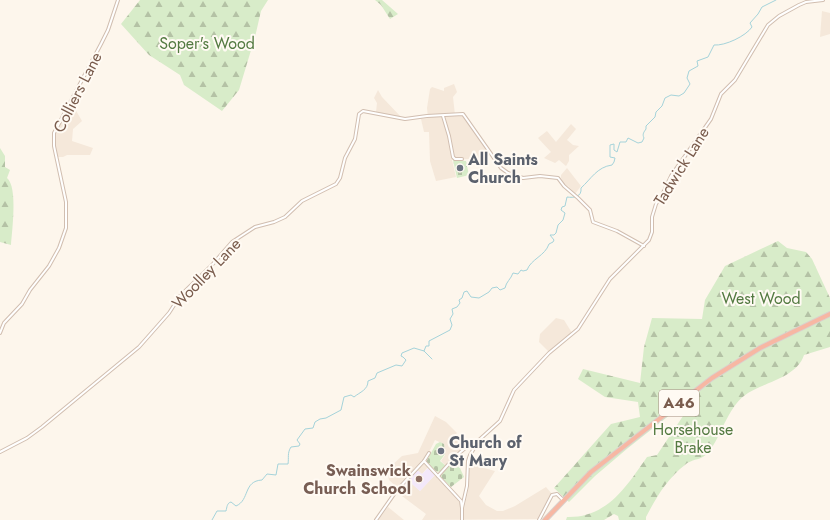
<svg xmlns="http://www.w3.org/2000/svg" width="830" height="520" viewBox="0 0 830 520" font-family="Jost,sans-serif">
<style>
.residential{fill:#f5e8da}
.education{fill:#f3e8fa}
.forest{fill:url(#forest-firs)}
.cemetery{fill:url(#cemetery-stones)}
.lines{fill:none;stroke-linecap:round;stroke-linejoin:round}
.stream{stroke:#a5d3da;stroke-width:1}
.street-casing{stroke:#d1beb0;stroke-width:4}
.highway-casing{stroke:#dad1cd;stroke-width:6}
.street{stroke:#fff;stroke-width:2}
.highway{stroke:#f7b7a3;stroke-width:4}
.worship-dot{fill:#6b7280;stroke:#fffaf3;stroke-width:1.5}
.education-dot{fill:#8d6e63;stroke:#fffaf3;stroke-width:1.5}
.labels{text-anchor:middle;stroke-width:4;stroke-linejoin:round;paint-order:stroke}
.shield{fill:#fffaf3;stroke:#a28b7f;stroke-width:1}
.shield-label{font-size:15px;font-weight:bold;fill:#7a5c4d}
.park-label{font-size:16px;fill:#537a41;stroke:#fffaf3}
.street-label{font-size:16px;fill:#7a5c4d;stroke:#fffaf3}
.worship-label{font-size:16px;font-weight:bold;fill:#5b616d;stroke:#fffaf3;text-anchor:start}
.education-label{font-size:16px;font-weight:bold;fill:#785e54;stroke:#fffaf3;text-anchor:end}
</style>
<defs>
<pattern id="forest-firs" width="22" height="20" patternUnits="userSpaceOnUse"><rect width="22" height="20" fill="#d8ecc9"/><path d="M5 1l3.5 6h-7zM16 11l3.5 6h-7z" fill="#b4c2a5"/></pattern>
<pattern id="cemetery-stones" width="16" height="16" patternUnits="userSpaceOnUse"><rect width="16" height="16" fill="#d8ecc9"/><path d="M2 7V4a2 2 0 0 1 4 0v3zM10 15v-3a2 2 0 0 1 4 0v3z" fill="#b4c2a5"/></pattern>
</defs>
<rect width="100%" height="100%" fill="#fdf6ec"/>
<g class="residential">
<polygon points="822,11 830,13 830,34 820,37"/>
<polygon points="454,84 457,92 453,97 455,115 462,115 489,152 480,157 477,161 473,164 469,159 452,160 456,177 436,181 430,161 429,132 424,132 421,119 428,118 427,108 430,89 432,87 444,91 444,88"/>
<polygon points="378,90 382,97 402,118 376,112 377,103 374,98"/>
<polygon points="71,102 82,121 73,129 72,141 93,148 90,155 67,155 63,157 57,157 55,145 56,131"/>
<polygon points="571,124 576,129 567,140 573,145 579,146 569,155 569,161 566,166 559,160 555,163 544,158 551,152 538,138 547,131 556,142"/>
<polygon points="567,168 581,186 575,194 568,186 564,185 561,178 561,175"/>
<polygon points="556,318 564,320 572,333 549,352 539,342 540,334"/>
<polygon points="435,416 446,422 457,433 453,437 464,447 446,466 441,461 445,455 444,444 435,440 429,452 421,461 428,467 422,474 415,468 397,487 389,480 387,470 402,456 418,453"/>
<polygon points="469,464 495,471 479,496 486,505 497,511 503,511 515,506 546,487 552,494 538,519 422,520 426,514 402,496 412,484 420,491 435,475 456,496 462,508 464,509 469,487"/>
<polygon points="388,507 404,520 378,520"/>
</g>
<polygon class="education" points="428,468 435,475 420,491 412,484 402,495 397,492 417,470 422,474"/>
<g class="forest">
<polygon points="140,0 268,0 261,11 255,37 239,90 222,111 184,85 180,75 149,55 121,24"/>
<polygon points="375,0 382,0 398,14 390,19 381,5"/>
<path d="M0,148L5,156V167L10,170L7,178C18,187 12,231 11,245L0,242Z"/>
<path d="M778,241L787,248L806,252L812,259L830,298V347L804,355C797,377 766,382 748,393C729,405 723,431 711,449C702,462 696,457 686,464C667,479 657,496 646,517V520H619L618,516L614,514L604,520H566L567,517C607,518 626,487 647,457L657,455L699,392L628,448L595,476L569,502L554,488L611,424L640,417L638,402L605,397L578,379L583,369L640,383L644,347L652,318L702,319L705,300L725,266Z"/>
</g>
<g class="cemetery">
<polygon points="453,160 466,161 469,175 457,178"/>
<polygon points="440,442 444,444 445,454 440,461 446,466 441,471 437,472 426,462 436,444"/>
<polygon points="456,459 464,477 451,487 440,476"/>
</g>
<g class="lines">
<g class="stream">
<polyline points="424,351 432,359"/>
<path d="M212,520L217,511H226C227,507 227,503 231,502L236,506C250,500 243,481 262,480L267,474L276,475L278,464H288C289,458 287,453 291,447L299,446L300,444L297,440L305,429L313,428L315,422L320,419L326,418L341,410L344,397L351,395L354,397C360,392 368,390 368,381L375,378L377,373L396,365L402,366L406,360L403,357L401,356L402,353L414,348L424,351L426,346H429V341L450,330L452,325L450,319L453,314L452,309L457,307L460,303L459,300L462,298L464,292L467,291L471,297L479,298L489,292L492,288L497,287L500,290L505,288C506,282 511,279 513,273L518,274L521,270L523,271L527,270C531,259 545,256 549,244L553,242L554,240L550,235H554L556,233L558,225L563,220L565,213L561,210L562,207L565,206L567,197C574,198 582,197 581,188C591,179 597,167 612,165L614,162L615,158L610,157V145L614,144V150L617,152L620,142H626L628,138L638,143L642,142L644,138C642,134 644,132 646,129V126L655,117L656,112L662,106L665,98L671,95L679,96L684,93L690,84L687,78L689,71L698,66L697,61L708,57L714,45C725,46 746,36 752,27L750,23L758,14L762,7L776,0"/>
</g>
<defs>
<g id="street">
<polyline points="443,116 449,136 453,157 455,159 462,159"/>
<polyline points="0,333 4,323 22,304 30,290 49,266 59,248 66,228 66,202 54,146 54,133 101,44 108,30 118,0"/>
<polyline points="479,440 500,421 514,390 549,353 578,329 610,279 649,240 652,232 652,217 656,204 664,191 671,176 711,119 721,94 735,80 768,25 779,16 799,5 806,2 823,0"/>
<polyline points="0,452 27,438 42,427 139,347 169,313 180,296 212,265 232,242 255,227 274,222 285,217 302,201 336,184 340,178 345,158 355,139 359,114 363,111 405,119 427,116 463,114 501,168 508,173 523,178 540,176 558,178 564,186 578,198 590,210 593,222 617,231 644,246"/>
<polyline points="424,461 461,501 462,508 462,520"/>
<path d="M438,476C450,463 462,447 479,440L470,455L468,461L467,486L462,508"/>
<polyline points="376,520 397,490 424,461 429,453"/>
<polyline points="539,520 552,495 557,494 563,500"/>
</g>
<polyline id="highway" points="545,520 591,472 712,378 760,348 830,314"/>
</defs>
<use href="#street" class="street-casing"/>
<use href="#highway" class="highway-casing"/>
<use href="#street" class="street"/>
<use href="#highway" class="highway"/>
</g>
<g class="worship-dot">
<circle cx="460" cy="168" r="4"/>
<circle cx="441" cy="451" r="4"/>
</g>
<circle class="education-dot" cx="419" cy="479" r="4"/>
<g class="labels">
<rect class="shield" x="659" y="390" width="40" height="26" rx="3"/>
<g class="shield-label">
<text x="679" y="408">A46</text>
</g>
<g class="park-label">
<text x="207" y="49">Soper's Wood</text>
<text x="761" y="304">West Wood</text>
<text x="693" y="435">Horsehouse<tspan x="693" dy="18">Brake</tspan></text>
</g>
<g class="street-label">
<text transform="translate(77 92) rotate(-63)" y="6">Colliers Lane</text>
<text transform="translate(681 166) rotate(-58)" y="6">Tadwick Lane</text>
<text transform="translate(206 273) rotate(-46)" y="6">Woolley Lane</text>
</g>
<g class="worship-label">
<text x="468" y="165">All Saints<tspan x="468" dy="18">Church</tspan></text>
<text x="449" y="448">Church of<tspan x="449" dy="18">St Mary</tspan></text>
</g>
<g class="education-label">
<text x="411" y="476">Swainswick<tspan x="411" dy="18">Church School</tspan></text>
</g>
</g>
</svg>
